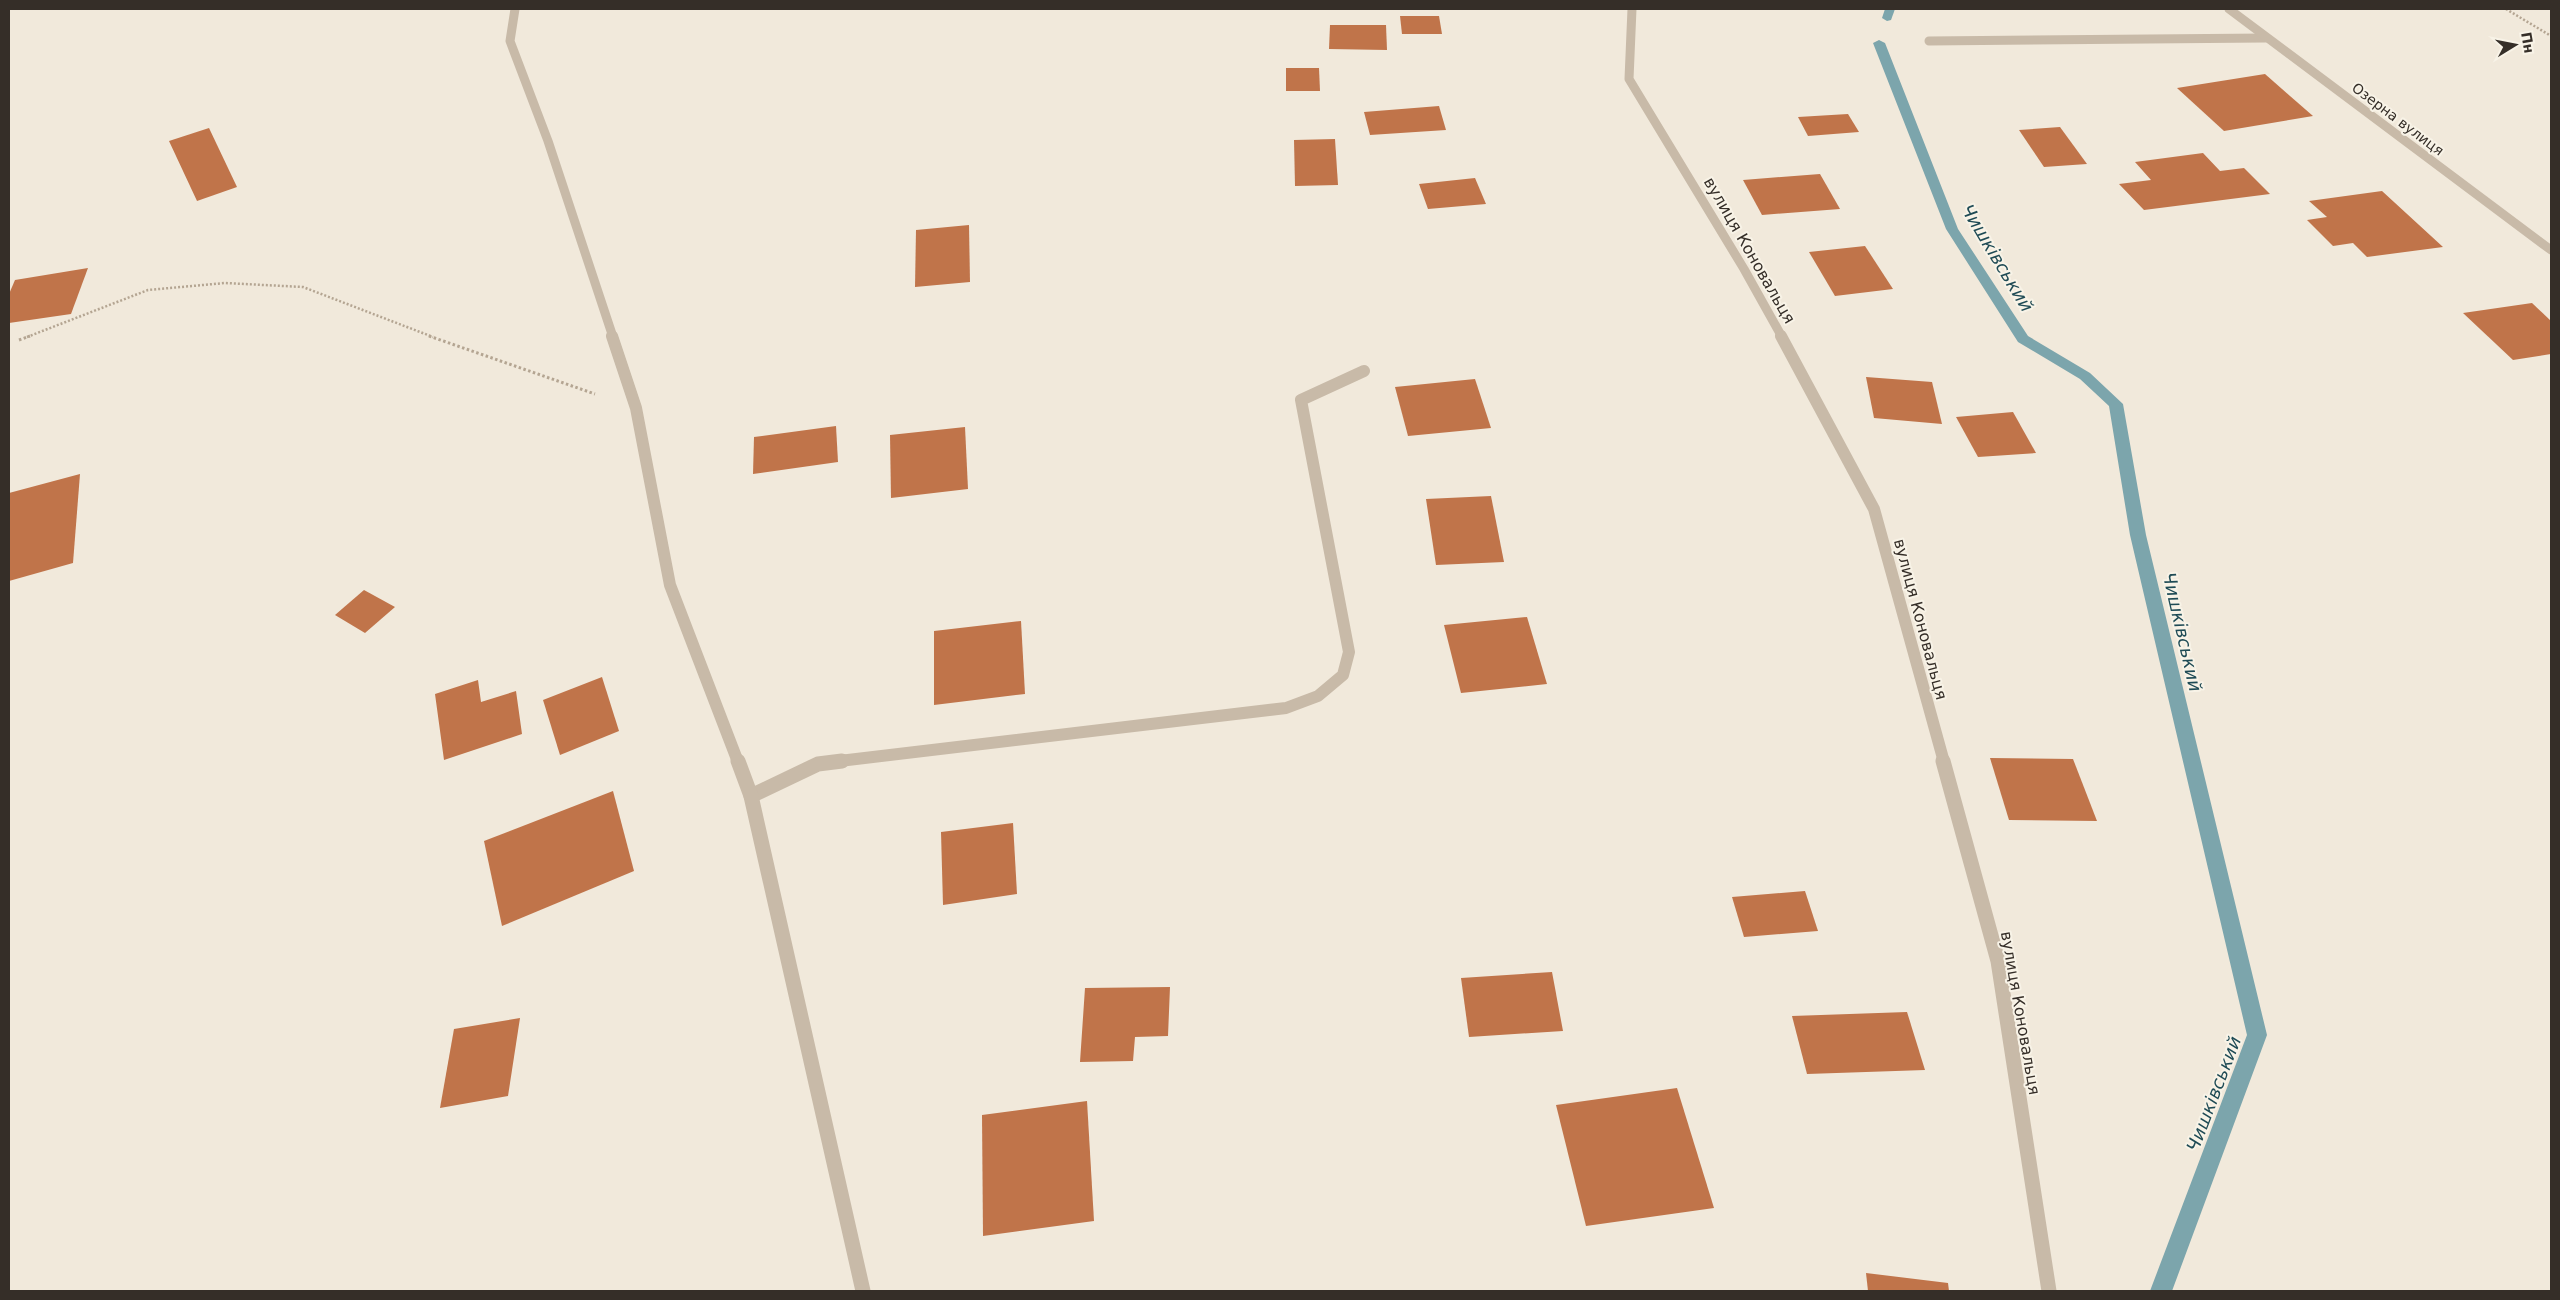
<svg xmlns="http://www.w3.org/2000/svg" width="2560" height="1300" viewBox="0 0 2560 1300" font-family="'DejaVu Sans',sans-serif">
<style>
.lines{fill:none;stroke-linecap:round;stroke-linejoin:round}
.stream{fill:#7ca5ac;fill-rule:evenodd}
.building{fill:#c0744a}
.path-far1{stroke:#b4a592;stroke-width:2.5;stroke-dasharray:2 2;stroke-linecap:butt}
.path{stroke:#b4a592;stroke-width:3;stroke-dasharray:2.5 2.5;stroke-linecap:butt}
.service-far2{stroke:#c8baa8;stroke-width:9}
.service-far1{stroke:#c8baa8;stroke-width:12}
.service{stroke:#c8baa8;stroke-width:15}
.minor-far2{stroke:#c8baa8;stroke-width:9}
.minor-far1{stroke:#c8baa8;stroke-width:12}
.minor{stroke:#c8baa8;stroke-width:15}
.labels{text-anchor:middle;stroke-width:4;stroke-linejoin:round;paint-order:stroke}
.far-street-label{font-size:14px;fill:#352e28;stroke:#f8f3e7}
.street-label{font-size:16px;fill:#352e28;stroke:#f8f3e7}
.water-label{font-size:18px;font-style:italic;fill:#1f4b55;stroke:#f8f3e7}
</style>
<rect width="100%" height="100%" fill="#f1e9db"/>
<g class="lines">
<g class="stream">
<polygon points="1885,9 1895,9 1891,20 1887,21 1882,18"/>
<polygon points="1879,40 1885,43 1958,229 2028,336 2090,373 2123,404 2146,535 2267,1035 2172,1291 2150,1291 2247,1035 2130,535 2109,406 2080,379 2018,342 1946,229 1873,43"/>
</g>
</g>
<g class="building">
<polygon points="1400,16 1439,16 1442,34 1402,34"/>
<polygon points="1330,25 1386,25 1387,50 1329,49"/>
<polygon points="1286,68 1319,68 1320,91 1286,91"/>
<polygon points="2265,74 2313,116 2224,131 2177,88"/>
<polygon points="1439,106 1446,130 1370,135 1364,112"/>
<polygon points="1848,114 1859,132 1808,136 1798,117"/>
<polygon points="2060,127 2087,164 2044,167 2019,130"/>
<polygon points="209,128 237,187 197,201 169,141"/>
<polygon points="1335,139 1338,185 1295,186 1294,140"/>
<polygon points="2203,153 2220,171 2244,168 2270,194 2144,210 2119,184 2151,180 2135,162"/>
<polygon points="1820,174 1840,209 1762,215 1743,180"/>
<polygon points="1475,178 1486,204 1428,209 1419,184"/>
<polygon points="2382,191 2443,247 2367,257 2353,243 2333,246 2307,220 2327,217 2309,201"/>
<polygon points="969,225 970,282 915,287 916,230"/>
<polygon points="1865,246 1893,289 1835,296 1809,252"/>
<polygon points="88,268 71,314 9,323 9,294 15,280"/>
<polygon points="2532,303 2551,321 2551,354 2513,360 2463,313"/>
<polygon points="1866,377 1932,382 1942,424 1874,418"/>
<polygon points="1475,379 1491,428 1408,436 1395,387"/>
<polygon points="2013,412 2036,453 1978,457 1956,417"/>
<polygon points="836,426 838,462 753,474 754,437"/>
<polygon points="965,427 968,489 891,498 890,435"/>
<polygon points="80,474 73,563 9,581 9,493"/>
<polygon points="1491,496 1504,562 1436,565 1426,499"/>
<polygon points="364,590 395,607 365,633 335,615"/>
<polygon points="1527,617 1547,684 1461,693 1444,625"/>
<polygon points="1021,621 1025,694 934,705 934,631"/>
<polygon points="602,677 619,731 560,755 543,700"/>
<polygon points="478,680 481,702 516,691 522,734 444,760 435,694"/>
<polygon points="1990,758 2073,759 2097,821 2009,820"/>
<polygon points="613,791 634,871 502,926 484,841"/>
<polygon points="1013,823 1017,894 943,905 941,832"/>
<polygon points="1805,891 1818,931 1744,937 1732,897"/>
<polygon points="1552,972 1563,1031 1469,1037 1461,978"/>
<polygon points="1170,987 1168,1036 1135,1037 1133,1061 1080,1062 1085,988"/>
<polygon points="1907,1012 1925,1070 1807,1074 1792,1016"/>
<polygon points="520,1018 508,1096 440,1108 454,1029"/>
<polygon points="1677,1088 1714,1208 1586,1226 1556,1105"/>
<polygon points="1087,1101 1094,1221 983,1236 982,1115"/>
<polygon points="1866,1273 1948,1283 1949,1291 1868,1291"/>
</g>
<g class="lines">
<g class="path-far1">
<polyline points="2506,9 2551,36"/>
<polyline points="27,337 148,290 225,283 303,287 433,337"/>
</g>
<g class="path">
<polyline points="429,336 595,394"/>
<polyline points="19,340 30,336"/>
</g>
<polyline class="service-far2" points="1929,41 2265,38"/>
<polyline class="service-far1" points="831,762 1286,708 1318,696 1343,675 1349,652 1301,400 1364,371"/>
<polyline class="service" points="751,796 818,764 842,761"/>
<g class="minor-far2">
<polyline points="515,9 510,41 548,141 613,337"/>
<polyline points="1632,9 1629,79 1744,269 1782,337"/>
<polyline points="2229,9 2551,250"/>
</g>
<g class="minor-far1">
<polyline points="612,336 636,408 670,585 738,762"/>
<polyline points="1781,336 1874,509 1944,762"/>
</g>
<g class="minor">
<polyline points="738,761 751,796 863,1291"/>
<polyline points="1943,761 1998,961 2049,1291"/>
</g>
</g>
<g class="labels">
<g class="far-street-label">
<text transform="translate(2398 119) rotate(37)" y="5">Озерна вулиця</text>
</g>
<g class="street-label">
<text transform="translate(1750 250) rotate(60)" y="6">вулиця Коновальця</text>
<text transform="translate(1921 619) rotate(75)" y="6">вулиця Коновальця</text>
<text transform="translate(2021 1013) rotate(80)" y="6">вулиця Коновальця</text>
</g>
<g class="water-label">
<text transform="translate(1997 258) rotate(59)" y="6">Чишківський</text>
<text transform="translate(2182 632) rotate(77)" y="6">Чишківський</text>
<text transform="translate(2214 1094) rotate(-69)" y="6">Чишківський</text>
</g>
</g>
<rect width="2560" height="1300" fill="none" stroke="#352e28" stroke-width="20"/>
<g transform="translate(2515 45) rotate(80)" stroke="#f8f3e7" stroke-width="4" paint-order="stroke">
<path d="M0-4L9 19L0 12L-9 19Z" fill="#352e28"/>
<text y="-8" font-size="14" font-weight="bold" text-anchor="middle" fill="#352e28">Пн</text>
</g>
</svg>
